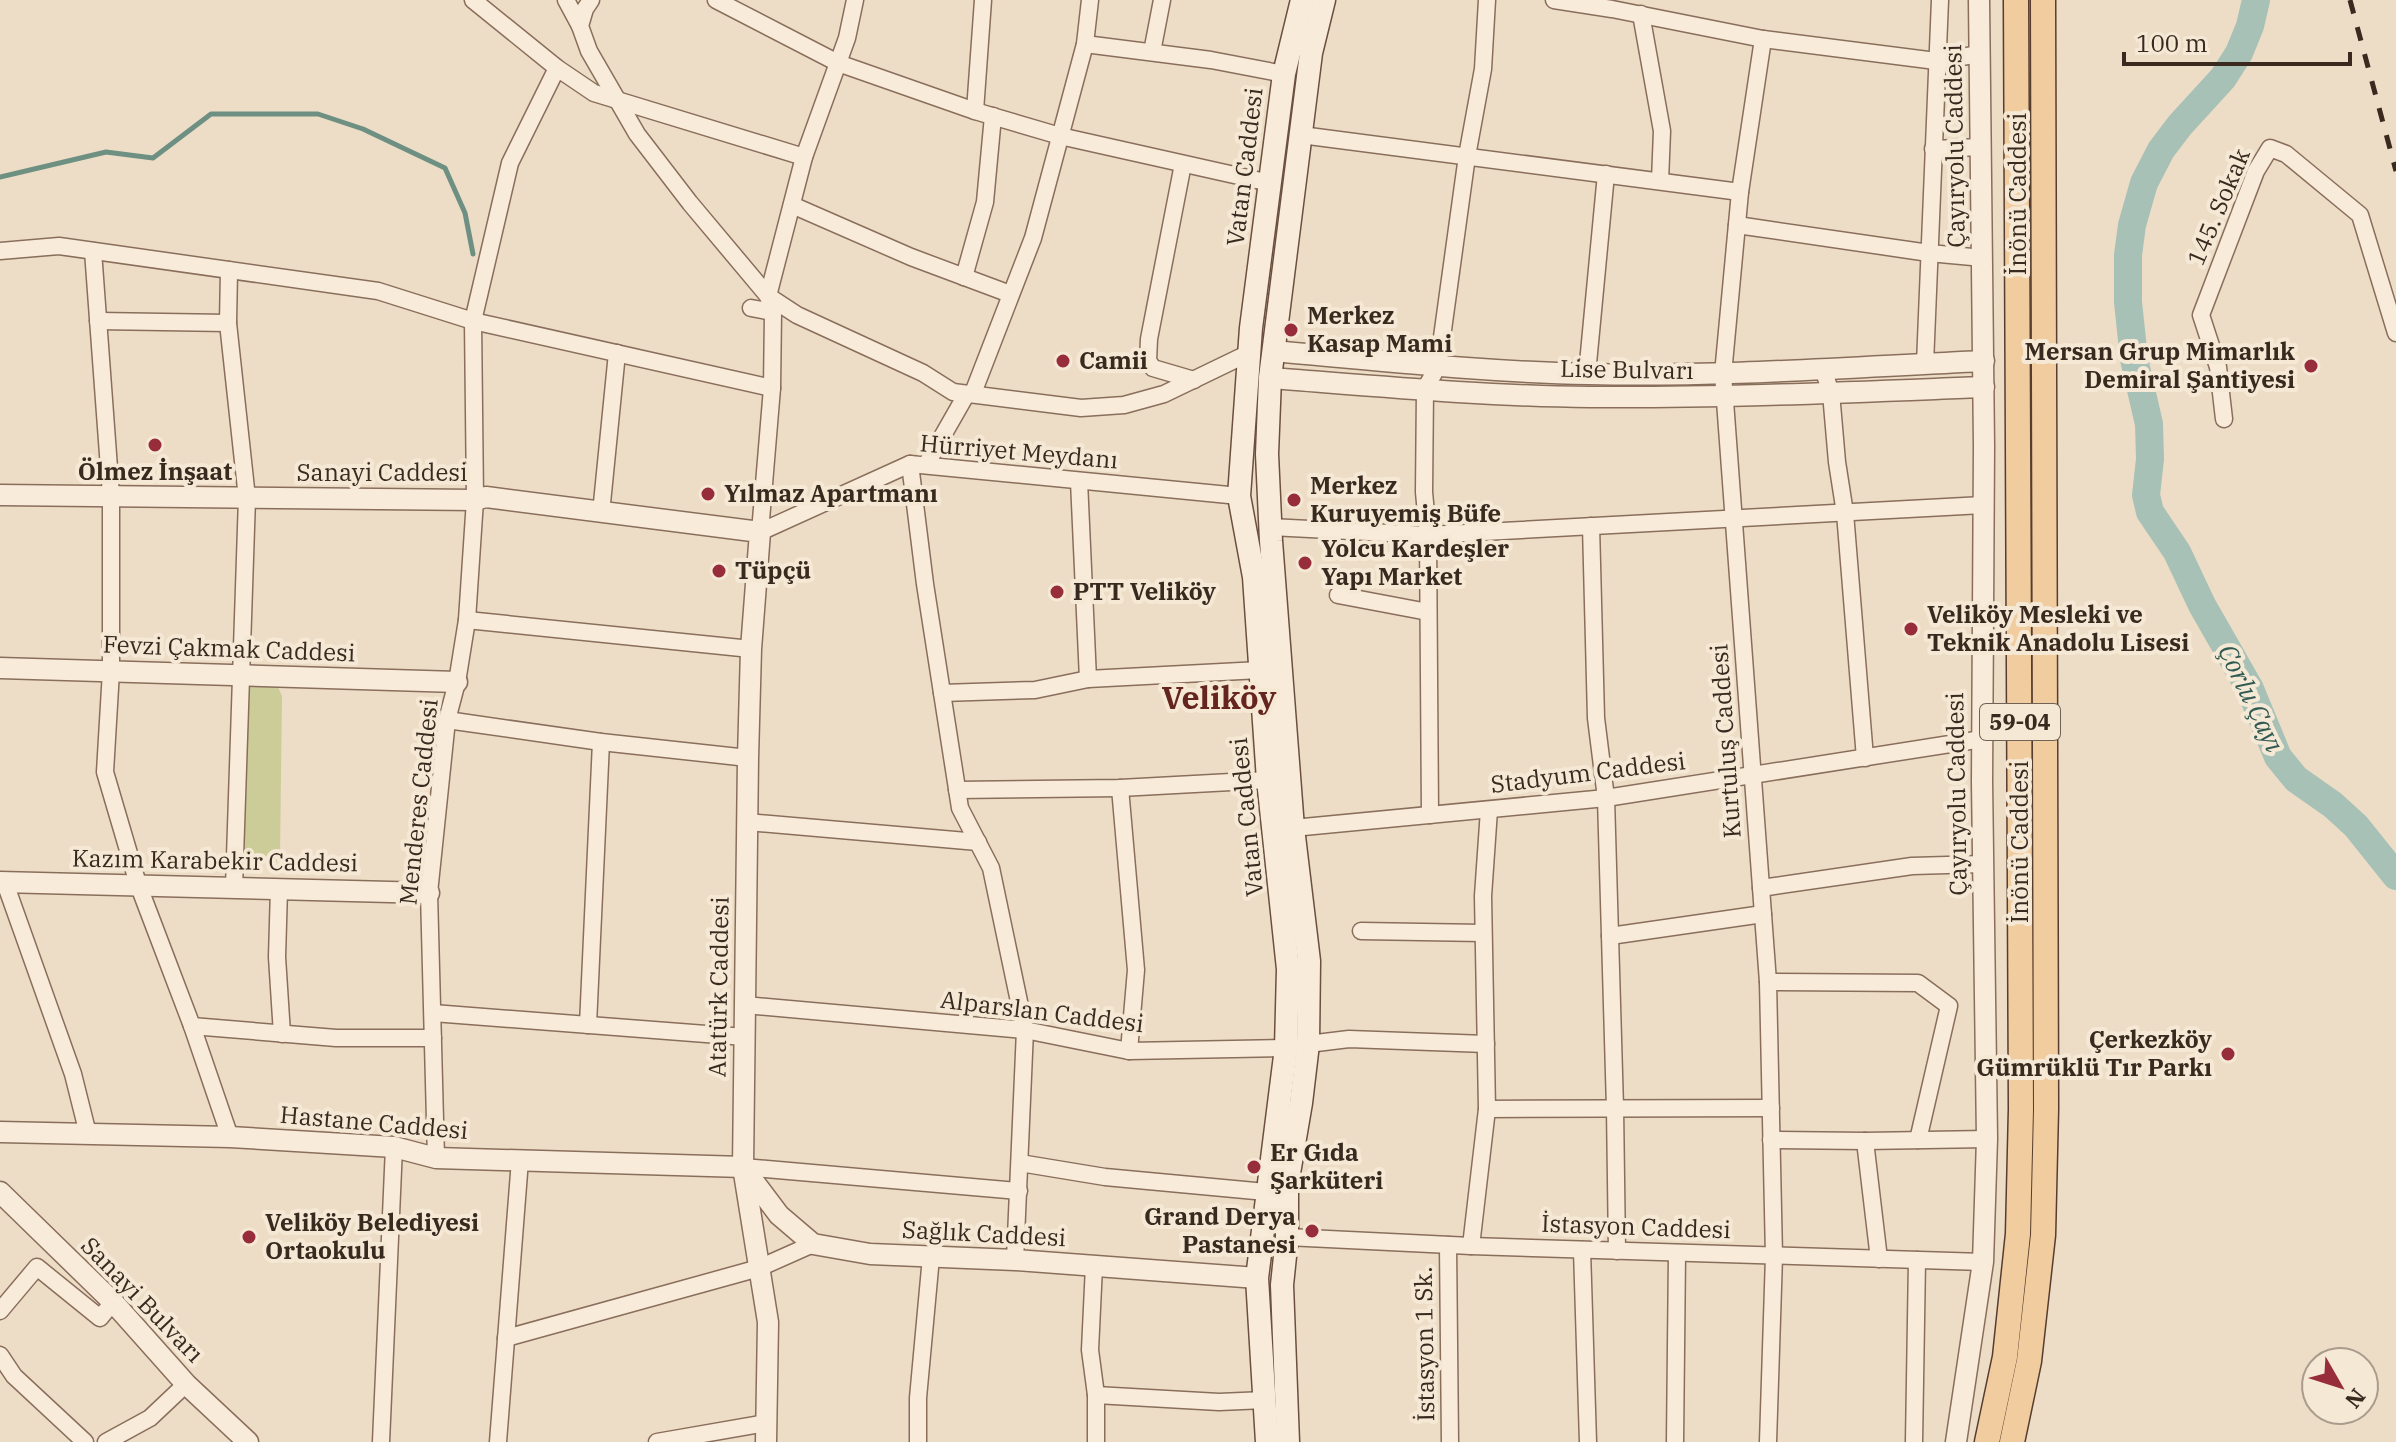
<svg xmlns="http://www.w3.org/2000/svg" width="2396" height="1442" viewBox="0 0 2396 1442" font-family="'IBM Plex Serif',serif">
<style>
.green{fill:#cc9}
.lines{fill:none;stroke-linecap:round;stroke-linejoin:round}
.stream{stroke:#6e9083;stroke-width:5}
.river{stroke:#a7c1b6;stroke-width:28}
.minor-casing{stroke:#896e5c;stroke-width:19}
.tertiary-casing{stroke:#896e5c;stroke-width:23}
.secondary-casing{stroke:#6b4f3f;stroke-width:25}
.primary-casing{stroke:#573d30;stroke-width:27}
.minor{stroke:#f9ebd9;stroke-width:16}
.tertiary{stroke:#f9ebd9;stroke-width:20}
.secondary{stroke:#f9ebd9;stroke-width:22}
.primary{stroke:#f0cc9e;stroke-width:24}
.rail{stroke:#39291f;stroke-width:5;stroke-dasharray:14 14;stroke-linecap:butt}
.poi-dot{fill:#972c3a;stroke:#f5e8d5;stroke-width:3}
.labels{text-anchor:middle;stroke-width:8;stroke-linejoin:round;paint-order:stroke}
.shield{fill:#f5e8d5;stroke:#716256;stroke-width:2}
.shield-label{font-size:22px;font-weight:bold;fill:#39291f}
.street-label{font-size:24px;fill:#39291f;stroke:#f5e8d5}
.poi-label{font-size:24px;font-weight:bold;fill:#39291f;stroke:#f5e8d5;text-anchor:start}
.water-label{font-size:26px;font-style:italic;fill:#2f5951;stroke:#f5e8d5}
.district-label{font-size:32px;font-weight:bold;fill:#65251f;stroke:#f5e8d5}
</style>
<rect width="100%" height="100%" fill="#eeddc6"/>
<polygon class="green" points="249,686 278,687 282,696 280,857 275,863 252,862 245,858 241,694"/>
<g class="lines">
<polyline class="stream" points="0,177 106,152 153,158 211,114 318,114 363,129 445,168 465,213 473,254"/>
<polyline class="river" points="2256,0 2250,26 2239,53 2223,78 2180,125 2161,150 2144,183 2132,225 2128,255 2128,302 2134,359 2149,424 2150,459 2146,495 2150,512 2177,552 2202,605 2250,689 2278,757 2296,779 2333,805 2356,826 2396,876"/>
<defs>
<g id="minor">
<polyline points="473,0 557,68 594,93 804,157"/>
<polyline points="566,0 580,26"/>
<polyline points="591,0 585,9 580,26 589,51 637,134 690,203 768,296 797,315 923,373 953,392 1081,408 1124,405 1164,394 1249,353"/>
<polyline points="716,0 838,63 975,111 1060,136 1270,183"/>
<polyline points="855,0 847,38 804,157 768,296 773,312 772,388 760,532 910,464 1239,496"/>
<polyline points="1554,0 1612,9 1763,39 1936,61 1980,54"/>
<polyline points="1641,14 1662,131 1660,181"/>
<polyline points="1763,39 1740,192 1723,374 1768,982 1774,1256 1768,1442"/>
<polyline points="1085,44 1211,60 1284,74"/>
<polyline points="1152,52 1162,0"/>
<polyline points="975,111 983,0"/>
<polyline points="1301,135 1740,192"/>
<polyline points="1933,149 1981,147"/>
<polyline points="1183,164 1149,339 1148,361 1153,368 1194,380"/>
<polyline points="792,205 911,257 1010,294"/>
<polyline points="1737,225 1929,253 1983,258"/>
<polyline points="0,251 59,246 378,291 473,321 772,388"/>
<polyline points="93,251 111,495 111,671 105,772 138,884 192,1026 230,1137"/>
<polyline points="229,270 228,323 247,498 234,887"/>
<polyline points="964,277 985,202 993,116"/>
<polyline points="751,308 773,312"/>
<polyline points="98,321 228,323"/>
<polyline points="1925,364 1940,0"/>
<polyline points="1823,369 1831,393 1837,462 1845,513 1865,758"/>
<polyline points="1587,374 1606,174"/>
<polyline points="973,393 1033,238 1085,44 1090,0"/>
<polyline points="2224,419 2218,367 2201,315 2256,171 2270,148 2286,154 2360,215 2396,333"/>
<polyline points="910,464 925,584 960,808 991,868 1025,1030 1015,1260"/>
<polyline points="926,465 966,395"/>
<polyline points="1079,481 1088,679"/>
<polyline points="601,513 617,353"/>
<polyline points="1591,526 1596,718 1606,798 1615,1108 1617,1251"/>
<polyline points="1270,527 1428,535 1983,505"/>
<polyline points="1338,595 1428,612"/>
<polyline points="467,620 751,649"/>
<polyline points="942,693 1035,690 1088,679 1260,670"/>
<polyline points="447,720 601,742 748,758"/>
<polyline points="1120,788 1136,970 1129,1051"/>
<polyline points="957,790 1120,788 1268,780"/>
<polyline points="1430,815 1428,535 1424,492 1425,389 1438,366 1467,156 1483,69 1487,0"/>
<polyline points="747,822 978,842"/>
<polyline points="1293,828 1606,798 1982,739"/>
<polyline points="5,883 73,1074 88,1134"/>
<polyline points="1761,888 1912,866 1983,864"/>
<polyline points="279,889 277,957 282,1034"/>
<polyline points="1361,931 1483,933"/>
<polyline points="1610,936 1763,914"/>
<polyline points="1768,982 1918,983 1949,1006 1918,1140"/>
<polyline points="745,1005 1025,1030 1129,1051 1286,1048"/>
<polyline points="433,1013 745,1037"/>
<polyline points="588,1025 601,742"/>
<polyline points="192,1026 336,1038 433,1038"/>
<polyline points="1308,1044 1349,1039 1486,1044"/>
<polyline points="1487,1109 1771,1108"/>
<polyline points="1771,1140 1865,1141 1987,1139"/>
<polyline points="1865,1141 1879,1259"/>
<polyline points="436,1158 429,893 447,720 457,682 467,620 475,500 473,321 510,163 557,68"/>
<polyline points="1020,1163 1105,1177 1266,1192"/>
<polyline points="743,1167 1019,1191"/>
<polyline points="1287,1237 1471,1246 1983,1262"/>
<polyline points="1448,1245 1450,1442"/>
<polyline points="1471,1246 1487,1109 1483,896 1489,810"/>
<polyline points="1582,1250 1588,1442"/>
<polyline points="1094,1266 1090,1350 1096,1395 1096,1442"/>
<polyline points="0,1311 37,1267 100,1318 113,1302"/>
<polyline points="506,1338 759,1268 813,1244"/>
<polyline points="0,1355 14,1376 85,1442"/>
<polyline points="1096,1395 1219,1402 1265,1400"/>
<polyline points="106,1442 150,1418 186,1384"/>
<polyline points="381,1442 394,1147"/>
<polyline points="498,1442 520,1160"/>
<polyline points="657,1442 766,1423"/>
<polyline points="918,1442 918,1398 931,1257"/>
<polyline points="1675,1442 1677,1253"/>
<polyline points="1914,1442 1917,1260"/>
</g>
<g id="tertiary">
<path d="M1273,351C1378,360 1483,372 1589,374C1721,377 1852,367 1984,361"/>
<path d="M1270,378C1376,386 1484,396 1590,397C1722,398 1853,392 1984,387"/>
<polyline points="0,495 475,500 486,497 760,532 751,649 748,758 743,1167 768,1322 766,1442"/>
<polyline points="0,668 457,682"/>
<polyline points="0,882 429,893"/>
<polyline points="0,1132 230,1137 394,1147 436,1158 743,1167 779,1215 813,1244 870,1254 1015,1260 1257,1278"/>
<polyline points="0,1192 113,1302 186,1384 248,1442"/>
<polyline points="1956,1442 1983,1262 1987,1139 1982,782 1984,446 1979,0"/>
</g>
<g id="secondary">
<polyline points="1267,1442 1257,1278 1286,1048 1288,969 1268,780 1254,577 1239,496 1251,328 1284,74 1302,0"/>
<polyline points="1288,1442 1282,1285 1287,1237 1287,1185 1301,1103 1308,1044 1309,961 1293,828 1271,541 1267,454 1270,378 1311,53 1324,0"/>
</g>
<g id="primary">
<polyline points="1987,1442 2005,1357 2018,1234 2021,1109 2016,0"/>
<polyline points="2012,1442 2029,1361 2043,1235 2046,1109 2043,0"/>
</g>
</defs>
<use href="#minor" class="minor-casing"/>
<use href="#tertiary" class="tertiary-casing"/>
<use href="#secondary" class="secondary-casing"/>
<use href="#primary" class="primary-casing"/>
<use href="#minor" class="minor"/>
<use href="#tertiary" class="tertiary"/>
<use href="#secondary" class="secondary"/>
<use href="#primary" class="primary"/>
<polyline class="rail" points="2350,0 2396,171"/>
</g>
<g class="poi-dot">
<circle cx="1291" cy="330" r="8"/>
<circle cx="1063" cy="361" r="8"/>
<circle cx="2311" cy="366" r="8"/>
<circle cx="155" cy="445" r="8"/>
<circle cx="708" cy="494" r="8"/>
<circle cx="1294" cy="500" r="8"/>
<circle cx="1305" cy="563" r="8"/>
<circle cx="719" cy="571" r="8"/>
<circle cx="1057" cy="592" r="8"/>
<circle cx="1911" cy="629" r="8"/>
<circle cx="2228" cy="1054" r="8"/>
<circle cx="1254" cy="1167" r="8"/>
<circle cx="1312" cy="1231" r="8"/>
<circle cx="249" cy="1237" r="8"/>
</g>
<g class="labels">
<rect class="shield" x="1980" y="704" width="80" height="36" rx="6"/>
<g class="shield-label">
<text x="2020" y="730">59-04</text>
</g>
<g class="street-label">
<text transform="translate(1955 146) rotate(-91)" y="8">Çayıryolu Caddesi</text>
<text transform="translate(1245 167) rotate(-83)" y="8">Vatan Caddesi</text>
<text transform="translate(2018 194) rotate(-90)" y="8">İnönü Caddesi</text>
<text transform="translate(2219 207) rotate(-67)" y="8">145. Sokak</text>
<text transform="translate(1627 370) rotate(1)" y="8">Lise Bulvarı</text>
<text transform="translate(1019 452) rotate(5)" y="8">Hürriyet Meydanı</text>
<text x="382" y="481">Sanayi Caddesi</text>
<text transform="translate(229 649) rotate(2)" y="8">Fevzi Çakmak Caddesi</text>
<text transform="translate(1726 741) rotate(-94)" y="8">Kurtuluş Caddesi</text>
<text transform="translate(1588 773) rotate(-7)" y="8">Stadyum Caddesi</text>
<text transform="translate(1957 794) rotate(-91)" y="8">Çayıryolu Caddesi</text>
<text transform="translate(419 802) rotate(-84)" y="8">Menderes Caddesi</text>
<text transform="translate(1247 817) rotate(-96)" y="8">Vatan Caddesi</text>
<text transform="translate(2020 842) rotate(-90)" y="8">İnönü Caddesi</text>
<text transform="translate(215 861) rotate(1)" y="8">Kazım Karabekir Caddesi</text>
<text transform="translate(719 987) rotate(-89)" y="8">Atatürk Caddesi</text>
<text transform="translate(1042 1012) rotate(7)" y="8">Alparslan Caddesi</text>
<text transform="translate(374 1123) rotate(5)" y="8">Hastane Caddesi</text>
<text transform="translate(1636 1227) rotate(2)" y="8">İstasyon Caddesi</text>
<text transform="translate(984 1234) rotate(3)" y="8">Sağlık Caddesi</text>
<text transform="translate(142 1300) rotate(46)" y="8">Sanayi Bulvarı</text>
<text transform="translate(1425 1344) rotate(-91)" y="8">İstasyon 1 Sk.</text>
</g>
<g class="poi-label">
<text x="1307" y="324">Merkez<tspan x="1307" dy="28">Kasap Mami</tspan></text>
<text x="2295" y="360" text-anchor="end">Mersan Grup Mimarlık<tspan x="2295" dy="28">Demiral Şantiyesi</tspan></text>
<text x="1079" y="369">Camii</text>
<text x="155" y="480" text-anchor="middle">Ölmez İnşaat</text>
<text x="1310" y="494">Merkez<tspan x="1310" dy="28">Kuruyemiş Büfe</tspan></text>
<text x="724" y="502">Yılmaz Apartmanı</text>
<text x="1321" y="557">Yolcu Kardeşler<tspan x="1321" dy="28">Yapı Market</tspan></text>
<text x="735" y="579">Tüpçü</text>
<text x="1073" y="600">PTT Veliköy</text>
<text x="1927" y="623">Veliköy Mesleki ve<tspan x="1927" dy="28">Teknik Anadolu Lisesi</tspan></text>
<text x="2212" y="1048" text-anchor="end">Çerkezköy<tspan x="2212" dy="28">Gümrüklü Tır Parkı</tspan></text>
<text x="1270" y="1161">Er Gıda<tspan x="1270" dy="28">Şarküteri</tspan></text>
<text x="1296" y="1225" text-anchor="end">Grand Derya<tspan x="1296" dy="28">Pastanesi</tspan></text>
<text x="265" y="1231">Veliköy Belediyesi<tspan x="265" dy="28">Ortaokulu</tspan></text>
</g>
<g class="water-label">
<text transform="translate(2251 698) rotate(64)" y="9">Çorlu Çayı</text>
</g>
<g class="district-label">
<text x="1219" y="709">Veliköy</text>
</g>
</g>
<g transform="translate(2340 1386) rotate(129)"><circle r="38" fill="#f5e8d5" stroke="#aa9c8c" stroke-width="2"/>
<path d="M0-6L14 30L0 20L-14 30Z" fill="#972c3a"/>
<text y="-12" font-size="22" font-weight="bold" text-anchor="middle" fill="#39291f">N</text>
</g>
<path d="M2124 52v12h226v-12" fill="none" stroke="#39291f" stroke-width="4"/>
<text x="2136" y="52" font-size="24" fill="#39291f" stroke="#f5e8d5" stroke-width="6" paint-order="stroke">100 m</text>
</svg>
